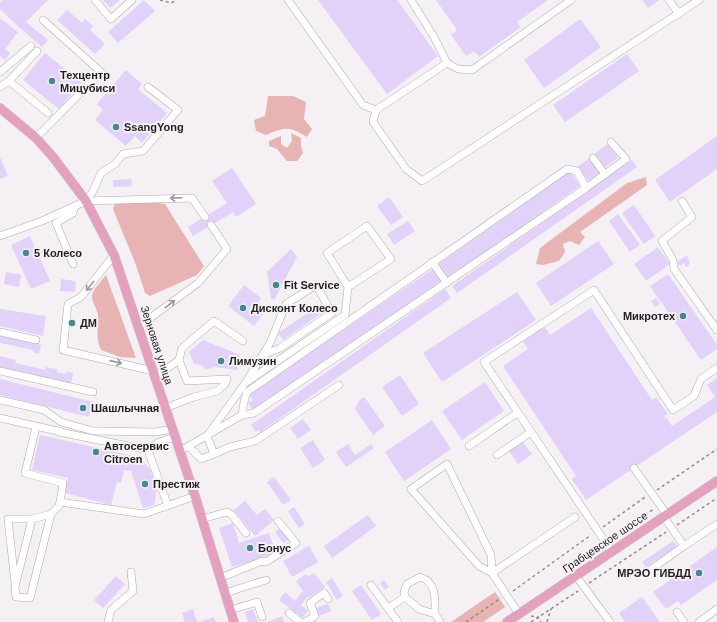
<svg xmlns="http://www.w3.org/2000/svg" width="717" height="622" viewBox="0 0 717 622" font-family="Arial,sans-serif">
<style>
.green{fill:#e7b3b3}
.building{fill:#e2d1f9}
.lines{fill:none;stroke-linecap:round;stroke-linejoin:round}
.minor-casing{stroke:#aea9ad;stroke-width:8}
.major-casing{stroke:#cecece;stroke-width:10}
.path{stroke:#8c888b;stroke-width:1.5;stroke-dasharray:3 3;stroke-linecap:butt}
.minor{stroke:#fff;stroke-width:7}
.major{stroke:#e4a1bf;stroke-width:9}
.oneway{stroke:#9b9a9b}
.poi-dot{fill:#428991;stroke:#f5f0f4;stroke-width:1.5}
.labels{text-anchor:middle;stroke-width:4;stroke-linejoin:round;paint-order:stroke}
.poi-label{font-size:11px;font-weight:bold;fill:#201e20;stroke:#f5f0f4;text-anchor:start}
.street-label{font-size:11px;fill:#201e20;stroke:#f5f0f4}
</style>
<rect width="100%" height="100%" fill="#f5f0f4"/>
<g class="green">
<path d="M268,96H293L306,102L304,119L312,129L307,137C288,126 286,127 266,135L256,131L254,120L265,116Z"/>
<polygon points="291,133 301,138 301,146 303,153 297,161 287,161 277,149 269,146 269,141 281,136 281,144 287,148 292,141"/>
<polygon points="646,177 647,185 580,232 585,237 579,245 570,241 563,244 565,252 559,261 543,265 536,264 540,248 627,183"/>
<polygon points="153,202 165,204 204,266 197,275 150,296 145,293 136,265 113,209 115,204"/>
<path d="M106,275L136,358L120,357L101,350C95,339 99,326 98,315C97,308 92,303 92,296C93,289 102,281 106,275Z"/>
<polygon points="495,592 505,607 483,622 451,622"/>
</g>
<g class="building">
<polygon points="3,0 48,0 26,22 48,40 42,47 20,28 0,9 0,3"/>
<polygon points="103,0 120,0 110,8"/>
<polygon points="144,0 155,11 118,43 108,32"/>
<polygon points="318,0 397,0 438,56 387,94"/>
<polygon points="436,0 548,0 517,22 521,27 479,57 474,51 466,56 451,35 457,30"/>
<polygon points="642,0 659,0 648,8"/>
<polygon points="67,10 82,23 85,19 93,26 90,30 105,44 95,54 57,20"/>
<polygon points="0,18 18,32 5,49 10,53 5,60 0,56"/>
<polygon points="580,19 601,47 544,88 524,60"/>
<polygon points="45,53 81,82 59,109 23,80"/>
<polygon points="627,54 639,71 565,122 553,105"/>
<polygon points="126,70 142,84 138,89 167,113 142,143 135,136 126,146 95,120 103,110 97,104"/>
<polygon points="717,136 717,169 670,202 655,180"/>
<polygon points="608,144 618,158 605,167 595,153"/>
<polygon points="0,157 8,176 0,179"/>
<polygon points="590,158 600,173 588,181 578,166"/>
<polygon points="632,160 637,167 457,293 452,286"/>
<polygon points="232,168 256,204 236,217 233,212 193,236 188,227 227,203 212,181"/>
<polygon points="570,171 580,186 447,279 437,265"/>
<polygon points="131,179 132,186 113,187 113,180"/>
<polygon points="389,197 403,217 391,225 377,206"/>
<polygon points="634,205 655,236 644,244 622,213"/>
<polygon points="618,214 640,245 630,252 609,221"/>
<polygon points="408,221 415,231 394,245 387,234"/>
<polygon points="30,236 50,281 31,289 11,245"/>
<polygon points="598,241 614,264 551,306 536,283"/>
<polygon points="658,247 670,264 646,281 634,264"/>
<polygon points="291,249 297,257 274,300 271,298 267,272"/>
<polygon points="687,255 690,264 686,267 684,263 680,266 677,262"/>
<polygon points="433,269 441,281 253,410 248,403 253,400 249,394"/>
<polygon points="6,272 21,275 19,287 4,284"/>
<polygon points="668,274 717,345 717,349 701,360 650,286"/>
<polygon points="61,279 76,281 75,292 60,291"/>
<polygon points="244,285 261,298 258,303 266,310 254,326 228,306"/>
<polygon points="445,289 451,298 260,432 259,430 256,432 251,425"/>
<polygon points="517,292 536,320 442,382 423,353"/>
<polygon points="656,298 660,304 655,307 651,301"/>
<polygon points="321,304 326,310 283,340 278,333"/>
<polygon points="591,308 652,400 656,397 668,414 664,416 666,419 667,418 672,426 715,397 707,385 717,378 717,412 586,500 572,479 576,476 503,366 528,349 522,340 544,326 550,335"/>
<polygon points="0,309 46,316 43,336 0,326"/>
<polygon points="0,336 41,344 39,354 33,352 33,350 0,343"/>
<polygon points="203,340 240,355 238,370 214,367 206,370 202,365 194,364 189,352"/>
<polygon points="0,356 16,360 15,363 46,370 46,367 57,369 57,372 66,374 66,372 73,373 71,383 0,367"/>
<polygon points="400,375 419,404 402,416 382,387"/>
<polygon points="0,379 93,402 89,417 0,395"/>
<polygon points="485,382 504,411 462,440 442,411"/>
<polygon points="364,397 385,426 373,435 355,409 359,401"/>
<polygon points="303,419 311,430 298,439 290,428"/>
<polygon points="432,420 451,449 404,481 385,452"/>
<polygon points="40,435 138,457 150,469 157,489 154,505 143,508 131,471 124,470 121,483 117,482 111,505 65,493 68,478 32,470"/>
<polygon points="313,440 325,460 313,468 300,448"/>
<polygon points="523,442 532,454 518,464 509,451"/>
<polygon points="348,444 355,455 371,444 374,448 346,467 336,452"/>
<polygon points="274,477 291,500 283,505 267,482"/>
<polygon points="245,501 257,515 265,509 274,520 255,536 234,510"/>
<polygon points="294,507 305,524 299,528 288,511"/>
<polygon points="368,515 376,526 332,558 324,546"/>
<polygon points="233,523 239,543 269,533 276,553 232,567 219,528"/>
<polygon points="280,528 289,540 283,543 275,532"/>
<polygon points="673,541 677,546 646,567 642,562"/>
<polygon points="309,546 318,562 292,577 283,561"/>
<polygon points="717,547 717,580 681,605 678,601 666,609 653,592"/>
<polygon points="314,573 325,587 308,598 307,597 301,605 308,611 302,618 279,600 285,592 295,601 303,591 296,581 306,574 308,577"/>
<polygon points="116,576 125,584 103,608 94,600"/>
<polygon points="332,578 343,596 337,600 326,582"/>
<polygon points="384,580 389,587 385,590 380,583"/>
<polygon points="361,585 381,614 372,620 352,591"/>
<polygon points="642,597 660,622 625,622 619,613"/>
<polygon points="328,604 331,611 319,616 316,608"/>
<polygon points="193,609 197,622 185,622 182,613"/>
<polygon points="253,609 258,622 248,622 245,612"/>
<polygon points="282,616 284,622 267,622"/>
<polygon points="214,617 216,622 199,622"/>
</g>
<g class="lines">
<defs>
<g id="minor">
<polyline points="95,0 111,19 132,0"/>
<polyline points="288,0 363,105 376,110 447,63"/>
<polyline points="411,0 434,37 447,63 458,69 472,70 571,0"/>
<polyline points="669,0 679,14"/>
<polyline points="0,72 31,46"/>
<polyline points="9,81 48,113"/>
<polyline points="0,87 9,81 37,51"/>
<polyline points="376,110 373,122 406,169 422,181 699,0"/>
<polyline points="36,138 101,72 43,20"/>
<polyline points="593,158 605,174"/>
<polyline points="86,201 93,191 101,173 115,164 123,154 143,151 178,110 148,87"/>
<polyline points="682,201 692,217 662,241 673,260 674,269 717,330"/>
<polyline points="0,236 42,221 86,201 192,198 205,217"/>
<polyline points="114,255 81,297 68,304 63,350 153,371"/>
<polyline points="432,262 447,283"/>
<polyline points="73,264 56,223 73,213 75,206"/>
<polyline points="138,327 198,283 227,249 211,225"/>
<polyline points="0,332 36,340"/>
<polyline points="179,360 182,348 214,321 243,341"/>
<polyline points="0,371 93,392"/>
<polyline points="155,377 179,360 187,381 227,379 225,384 217,391 194,397 165,408"/>
<polyline points="248,381 345,315 348,287 391,259 367,226 327,253 348,287"/>
<polyline points="0,400 44,410 61,422 93,431 156,432 172,429"/>
<polyline points="242,415 244,402 247,392 567,169 577,171 586,188"/>
<polyline points="0,418 62,432"/>
<polyline points="36,427 25,473 63,483 60,502"/>
<polyline points="59,432 148,450 159,442 175,437"/>
<polyline points="469,446 517,413"/>
<polyline points="189,447 201,459 214,454 207,436 246,382 270,343 286,304 316,285 332,313 280,348 263,355"/>
<polyline points="148,450 168,506"/>
<polyline points="180,451 242,415 254,413 586,188 626,159 611,142"/>
<polyline points="214,454 230,447 255,441 339,385"/>
<polyline points="497,455 531,432"/>
<polyline points="634,468 667,515"/>
<polygon points="51,514 30,598 16,597 15,587 32,519"/>
<polyline points="51,514 59,506 60,502 144,514 195,496"/>
<polyline points="202,519 227,512 232,515 246,533"/>
<polyline points="684,546 717,524"/>
<polyline points="612,552 484,362 594,290 673,410 694,396 701,379 717,368"/>
<polyline points="649,571 684,546 664,517"/>
<polyline points="576,576 610,622"/>
<path d="M420,577C437,582 435,600 435,614L419,609L405,597L404,592L407,584Z"/>
<polyline points="220,578 262,561 266,562 296,543 278,521"/>
<polyline points="15,583 8,519 32,519"/>
<polyline points="371,585 398,622"/>
<polyline points="225,593 266,580"/>
<polyline points="388,608 405,597"/>
<polyline points="230,610 257,602 262,617"/>
<polyline points="677,612 684,622"/>
<polyline points="289,613 300,622"/>
<polyline points="435,614 440,622"/>
<polyline points="519,614 492,573 491,555 447,464 411,489 479,566 492,573 575,517"/>
<polyline points="108,622 111,610 133,591 131,572"/>
<polyline points="305,622 315,616 310,603 324,593 328,599"/>
<polyline points="699,622 717,609"/>
</g>
<g id="major">
<polyline points="0,108 36,138 53,157 86,201 114,255 195,496 234,622"/>
<polyline points="507,622 717,481"/>
</g>
</defs>
<use href="#minor" class="minor-casing"/>
<use href="#major" class="major-casing"/>
<g class="path">
<polyline points="160,0 171,3 177,0"/>
<polyline points="657,490 717,449"/>
<polyline points="677,525 717,498"/>
<polyline points="603,527 645,497"/>
<polyline points="610,538 654,509"/>
<polyline points="589,583 666,532"/>
<polyline points="513,591 591,535"/>
<polyline points="531,616 538,617 541,622"/>
<polyline points="466,622 501,598"/>
<polyline points="531,622 578,591"/>
<polyline points="547,622 551,609"/>
</g>
<use href="#minor" class="minor"/>
<use href="#major" class="major"/>
</g>
<defs><path id="oneway-shaft" d="M-6 0H5M1.5-3L5.5 0L1.5 3" fill="none" stroke-width="1.6" stroke-linecap="round" stroke-linejoin="round"/></defs>
<g class="oneway">
<use href="#oneway-shaft" transform="translate(176 198) rotate(178)"/>
<use href="#oneway-shaft" transform="translate(90 286) rotate(128)"/>
<use href="#oneway-shaft" transform="translate(170 304) rotate(-37)"/>
<use href="#oneway-shaft" transform="translate(116 362) rotate(13)"/>
</g>
<g class="poi-dot">
<circle cx="52" cy="81" r="4"/>
<circle cx="116" cy="127" r="4"/>
<circle cx="26" cy="253" r="4"/>
<circle cx="276" cy="285" r="4"/>
<circle cx="243" cy="308" r="4"/>
<circle cx="683" cy="316" r="4"/>
<circle cx="72" cy="323" r="4"/>
<circle cx="221" cy="361" r="4"/>
<circle cx="83" cy="408" r="4"/>
<circle cx="96" cy="452" r="4"/>
<circle cx="145" cy="484" r="4"/>
<circle cx="250" cy="548" r="4"/>
<circle cx="699" cy="573" r="4"/>
</g>
<g class="labels">
<g class="poi-label">
<text x="60" y="79">Техцентр<tspan x="60" dy="13">Мицубиси</tspan></text>
<text x="124" y="131">SsangYong</text>
<text x="34" y="257">5 Колесо</text>
<text x="284" y="289">Fit Service</text>
<text x="251" y="312">Дисконт Колесо</text>
<text x="675" y="320" text-anchor="end">Микротех</text>
<text x="80" y="327">ДМ</text>
<text x="229" y="365">Лимузин</text>
<text x="91" y="412">Шашлычная</text>
<text x="104" y="450">Автосервис<tspan x="104" dy="13">Citroen</tspan></text>
<text x="153" y="488">Престиж</text>
<text x="258" y="552">Бонус</text>
<text x="691" y="577" text-anchor="end">МРЭО ГИБДД</text>
</g>
<g class="street-label">
<text transform="translate(157 345) rotate(72)" y="4">Зерновая улица</text>
<text transform="translate(605 542) rotate(-34)" y="4">Грабцевское шоссе</text>
</g>
</g>
</svg>
